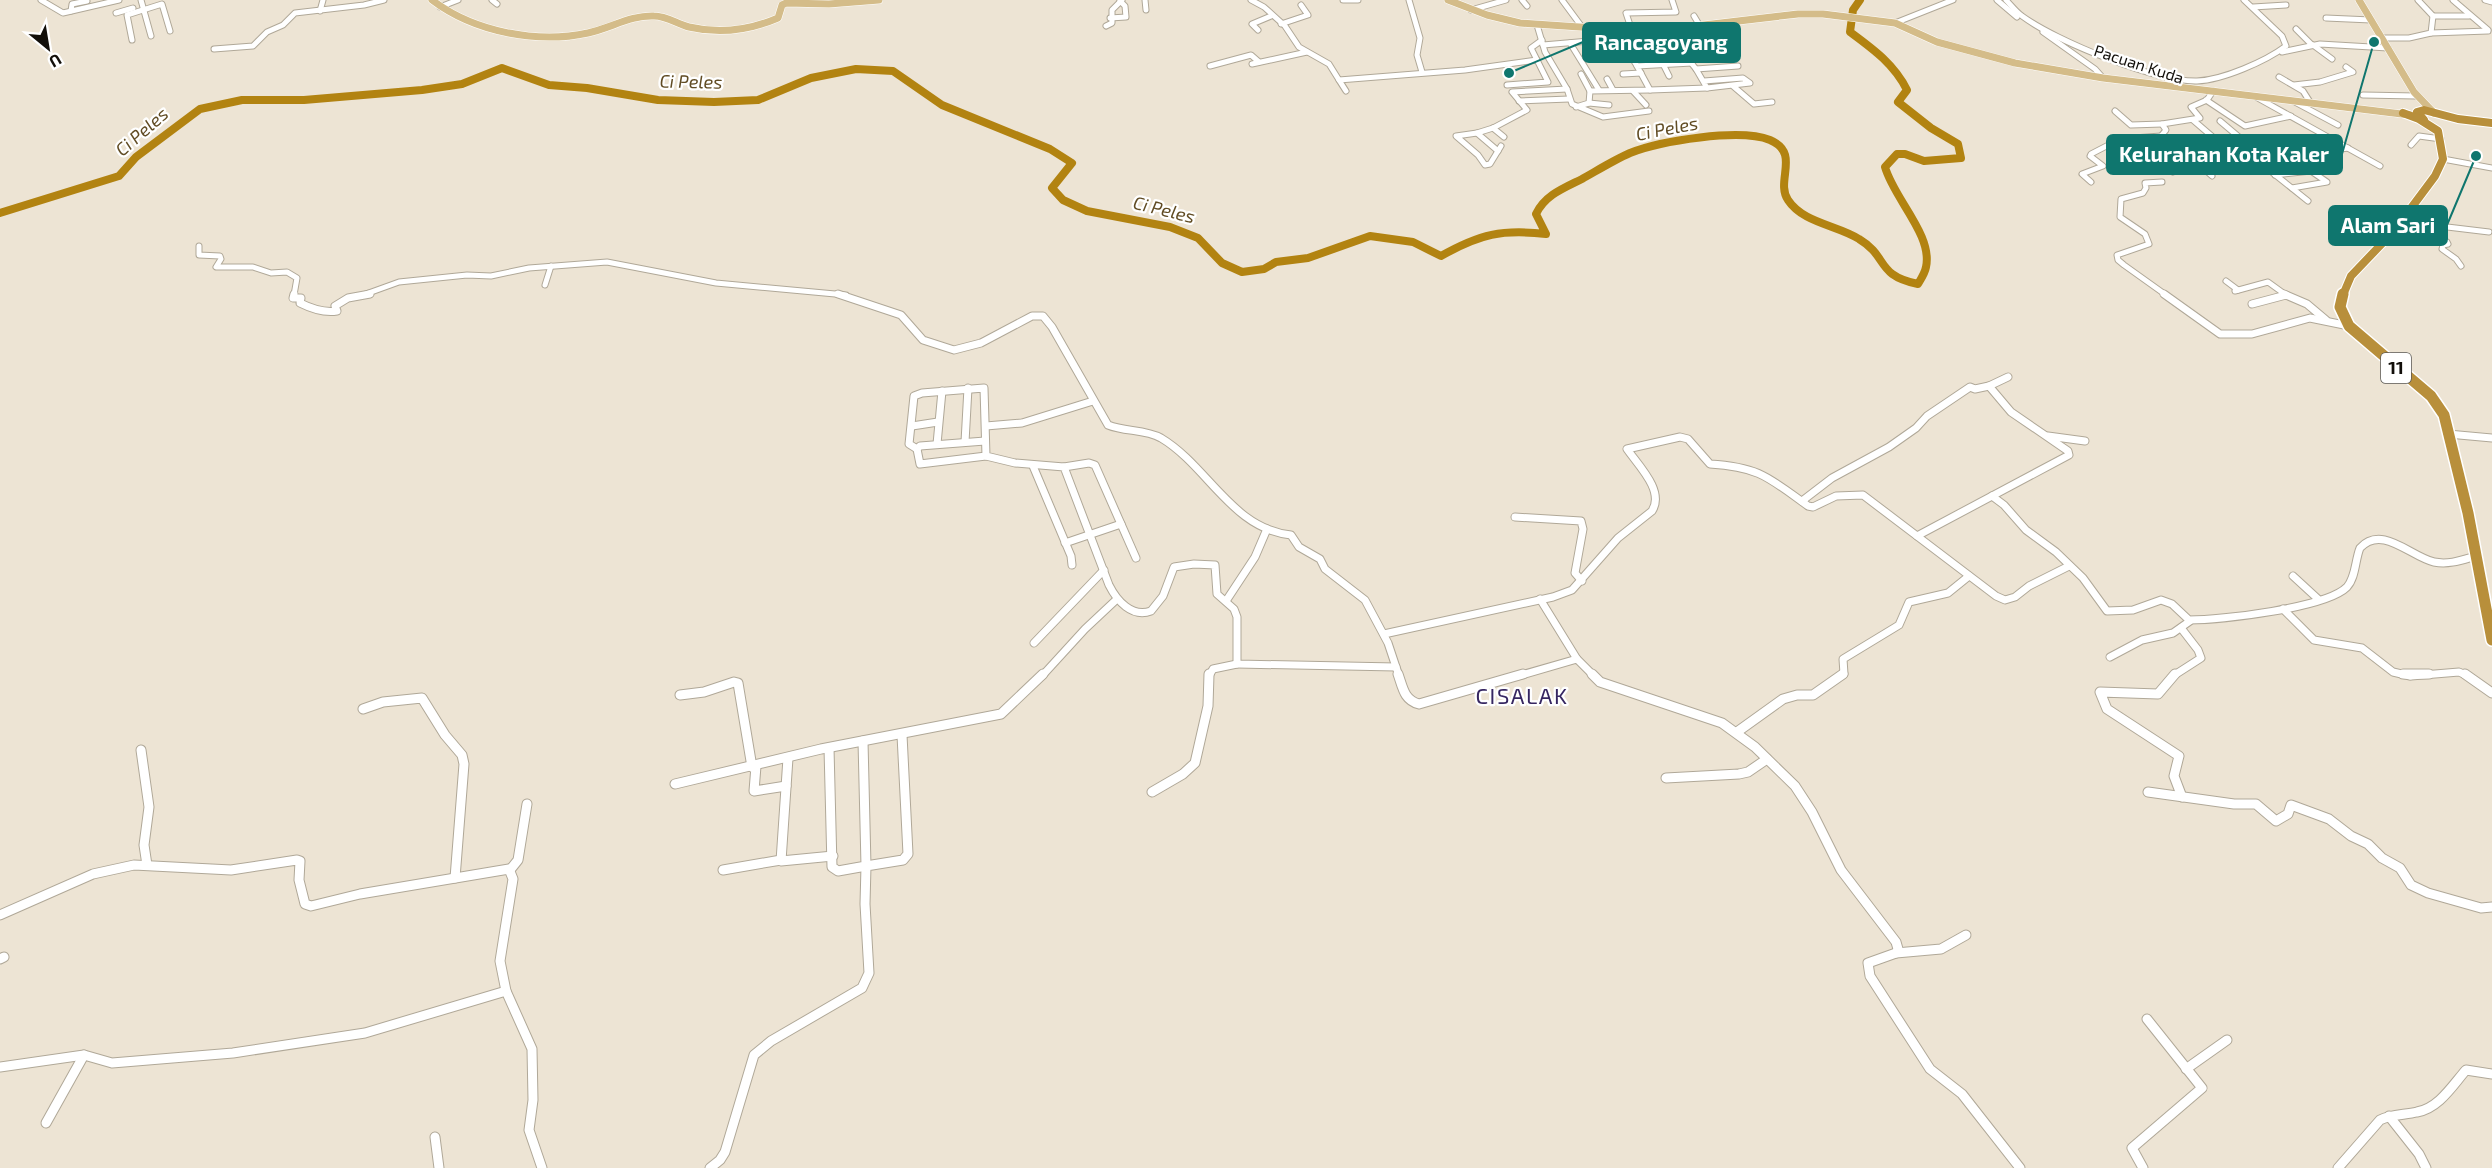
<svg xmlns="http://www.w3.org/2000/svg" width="2492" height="1168" viewBox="0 0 2492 1168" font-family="'Exo 2',sans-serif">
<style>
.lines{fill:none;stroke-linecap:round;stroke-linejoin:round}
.river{stroke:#b28311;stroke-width:8}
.minor-far2-casing{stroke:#b0a898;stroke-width:7}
.minor-far1-casing{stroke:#b0a898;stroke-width:9}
.minor-casing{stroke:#b0a898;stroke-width:11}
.major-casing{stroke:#fff;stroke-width:8}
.highway-far1-casing{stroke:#fff;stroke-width:10}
.highway-casing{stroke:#fff;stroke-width:14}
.minor-far2{stroke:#fff;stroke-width:5}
.minor-far1{stroke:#fff;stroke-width:7}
.minor{stroke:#fff;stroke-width:9}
.major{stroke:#d4bc89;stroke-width:7}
.highway-far1{stroke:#b88f3b;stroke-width:8}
.highway{stroke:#b88f3b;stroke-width:11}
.labels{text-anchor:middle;stroke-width:4.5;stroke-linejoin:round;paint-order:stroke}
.far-street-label{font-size:16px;fill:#120f0a;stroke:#fff}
.far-water-label{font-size:18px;font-style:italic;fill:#614c24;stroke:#fff}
.shield{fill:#fff;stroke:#595754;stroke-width:1.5}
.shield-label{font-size:18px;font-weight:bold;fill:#120f0a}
.quarter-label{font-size:22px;letter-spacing:1.5px;fill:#362661;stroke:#fff}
.leader{fill:none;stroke:#0f766e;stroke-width:2}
.callout-dot{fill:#0f766e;stroke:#fff;stroke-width:2}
.callout{fill:#0f766e;stroke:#0f766e;stroke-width:2}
.callout-label{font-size:21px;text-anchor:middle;font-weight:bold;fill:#fff}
</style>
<rect width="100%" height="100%" fill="#ede4d4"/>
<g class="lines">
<path class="river" d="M0,213L119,176L136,157L200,109L242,100H304L422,90L462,84L502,68L549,85L587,88L658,100L714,102L758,100L811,78L856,69L893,71L942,105L1050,149L1072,163L1052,188L1063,200L1087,211L1170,227L1198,238L1222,263L1242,272L1264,269L1276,262L1308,258L1370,236L1413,242L1441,256C1480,234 1502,229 1546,234L1536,214C1545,195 1564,188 1582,179C1598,170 1614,160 1630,153C1660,141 1740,128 1770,140C1801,153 1775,181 1788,200C1803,223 1837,225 1859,239C1889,257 1875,275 1918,284C1921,279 1925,273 1926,267C1933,235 1894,199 1885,167L1897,154H1905L1924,161L1961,158L1958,144L1931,128L1898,102L1907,90C1894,64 1873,49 1850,32L1853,10L1860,0"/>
<defs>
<g id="minor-far2">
<polyline points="41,0 63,13 119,0"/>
<polyline points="141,0 151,36"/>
<polyline points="492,0 497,4"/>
<polyline points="1145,0 1146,10"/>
<polyline points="1251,0 1264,7 1285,26 1299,47 1329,64 1339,80 1465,70 1537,60"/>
<polyline points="1343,0 1358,0"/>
<polyline points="1409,0 1420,38 1417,55 1422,72"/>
<polyline points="1522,0 1527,6"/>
<polyline points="1562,0 1582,27"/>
<polyline points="1997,0 2017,17"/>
<path d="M2006,0C2011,5 2016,12 2022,16C2056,41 2156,82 2197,81C2223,80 2266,61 2286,46L2282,36L2244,0"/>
<polyline points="2453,0 2488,30"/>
<polyline points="2485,0 2492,2"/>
<polyline points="440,7 458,0"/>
<polyline points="2253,7 2286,5"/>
<polyline points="1471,10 1506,0"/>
<polyline points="71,11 72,4 87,1"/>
<polyline points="320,11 323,0"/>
<polyline points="116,13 133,8"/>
<polyline points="1694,16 1700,26"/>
<polyline points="2433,16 2469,16"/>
<polyline points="1110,18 1126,17 1125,6 1120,1"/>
<polyline points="2326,18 2371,20"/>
<polyline points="1895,23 1953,0"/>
<polyline points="1281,24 1308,15 1301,5"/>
<polyline points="1537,25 1545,52 1567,89 1572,104 1603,117 1649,111"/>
<polyline points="1106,26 1112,23 1112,10 1122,0"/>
<polyline points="1696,27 1720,52"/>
<polyline points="1599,28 1605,38 1601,40 1605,51"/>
<polyline points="2296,29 2312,45"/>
<polyline points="1258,30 1252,24 1271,16"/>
<polyline points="1665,30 1696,69 1707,88 1750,83 1743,78 1704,81"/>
<polyline points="1632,31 1626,13 1676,12 1672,0"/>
<polyline points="2043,32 2095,69 2103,78"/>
<polyline points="2431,33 2488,31"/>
<polyline points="1690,34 1698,44 1711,43"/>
<polyline points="2384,38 2409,38 2431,33 2433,16 2418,0"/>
<polyline points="132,40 127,15 162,4 170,31"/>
<polyline points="1570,43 1599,90"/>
<polyline points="1543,45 1601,40"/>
<polyline points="2313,45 2332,59"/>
<polyline points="214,49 253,46 267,32 283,25 295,13 364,5 384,0"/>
<polyline points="2282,52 2320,44 2388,48"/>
<polyline points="1632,58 1637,66"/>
<polyline points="1252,64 1307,52"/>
<polyline points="1663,64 1669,76"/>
<polyline points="1210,66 1251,55 1259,62"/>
<polyline points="1696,69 1738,66"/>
<polyline points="1581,74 1590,91"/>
<polyline points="1623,74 1641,73"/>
<polyline points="2279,77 2303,91 2310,102"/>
<polyline points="1607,79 1613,90"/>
<polyline points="1339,80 1346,91"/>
<polyline points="1507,85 1548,82 1531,48 1542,40"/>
<polyline points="2294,85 2320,82 2353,72 2346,67"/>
<polyline points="1733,86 1754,104 1772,102"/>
<polyline points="1650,90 1707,88"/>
<polyline points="1633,91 1646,105"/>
<polyline points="2363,95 2416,96"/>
<polyline points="2256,97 2380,166"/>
<polyline points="2206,100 2245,126 2291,116"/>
<polyline points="1519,101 1569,99"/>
<polyline points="2293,101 2338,125"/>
<polyline points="1589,103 1609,105"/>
<polyline points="1576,107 1589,103 1590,91 1650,90 1637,66 1692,63"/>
<polyline points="2115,111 2131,125 2162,124"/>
<polyline points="2193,120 2243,163 2348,148"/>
<polyline points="2220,121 2252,148"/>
<polyline points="1493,128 1504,137"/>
<polyline points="1477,133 1456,136 1478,155 1485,165 1490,164 1501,146"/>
<polyline points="2171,144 2162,150 2177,165 2178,169 2173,172"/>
<polyline points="2411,145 2419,136 2441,139"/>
<polyline points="1498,151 1477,133 1493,128 1527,110 1512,92 1567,89"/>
<polyline points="2186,153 2161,136 2166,130 2162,124 2200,118 2191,107 2207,100 2213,91"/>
<polyline points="2209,153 2226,168"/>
<polyline points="2443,159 2492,168"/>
<polyline points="2258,161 2308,201"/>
<polyline points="2275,175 2311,171 2339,163 2307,141"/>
<polyline points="2212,176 2186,153 2210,153 2285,144"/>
<polyline points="2091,182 2082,174 2103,166 2090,156 2091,154 2120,139 2161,136"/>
<polyline points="2162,182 2145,183 2146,188 2143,193 2121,199 2120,217 2145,234 2149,244 2117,255 2118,260 2124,265 2166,295"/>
<polyline points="2292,188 2327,182 2311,171"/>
<polyline points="2405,218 2414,223 2489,232"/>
<polyline points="2421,226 2447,242 2448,244 2443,245 2442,249 2456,259 2461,266"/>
<polyline points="199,246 199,255 220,256 221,259 216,267 253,267 271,273 287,272 297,278 294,295"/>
<polyline points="2226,281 2238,290"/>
<polyline points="545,285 551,266"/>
<polyline points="2235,291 2268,282 2286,295"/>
<polyline points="363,295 399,282 467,275 491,276 529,268 607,262 716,283 846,295"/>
</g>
<g id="minor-far1">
<path d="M294,294L293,298H301L300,303C312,309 324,313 337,311L335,306L348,298L370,294"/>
<path d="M838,294L901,315L923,340L954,350L981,343L1032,316H1043L1052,327L1108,425C1125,432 1145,429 1161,438C1208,466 1232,529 1291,535L1299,547L1320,559L1325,569L1365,600L1388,643L1399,676"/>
<polyline points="2164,294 2220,334 2252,334 2310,318 2349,326"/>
<polyline points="2284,294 2286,295"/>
<polyline points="2252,304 2286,295 2307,304 2326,320"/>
<polyline points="912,426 938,422"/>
<polyline points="986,426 1022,423 1093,401"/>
<polyline points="2448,434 2492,438"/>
<polyline points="2048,436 2085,441"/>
<polyline points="985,441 920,446 917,449 920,464 986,456"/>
<polyline points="965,442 968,388"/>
<polyline points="937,444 942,391"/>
<path d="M917,449L909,444L914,396L922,393L984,388L986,456L1015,463L1064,467L1109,585C1117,601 1132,618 1151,611L1163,596L1174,567L1194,564L1215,565L1217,594L1234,609L1237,617V664L1396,667"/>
<polyline points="1033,466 1071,556 1072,565"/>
<polyline points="1064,467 1089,463 1095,465 1136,558"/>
<path d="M1992,496L2004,505L2026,530L2056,552L2083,578L2107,611L2133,610L2161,600L2172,604L2189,620C2221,620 2326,608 2347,587C2356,577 2355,560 2360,548C2382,524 2411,557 2434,562C2449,565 2462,560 2476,556"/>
<polyline points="1802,501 1832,478 1889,447 1916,428 1927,416 1970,387 1975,389 1989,386"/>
<polyline points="1515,517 1581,521 1583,529 1575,573 1582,581"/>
<polyline points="1917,536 1996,596 2005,600 2015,597 2029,586 2069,566"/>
<polyline points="1065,543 1121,524"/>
<polyline points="2293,576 2318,599"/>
<polyline points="1540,599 1577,659"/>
<polyline points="1226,601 1255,557 1267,529"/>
<polyline points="2283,609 2314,640 2362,648 2393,672 2410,676"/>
<path d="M1384,634L1553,597L1572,590L1618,538L1652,511C1665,491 1638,465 1627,449L1680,437L1688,439L1710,464C1760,467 1769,478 1808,506L1813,507L1836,496L1863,495L1917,536L2069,455L2068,451L2011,412L1989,386L2008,377"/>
<polyline points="1034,643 1104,570"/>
<polyline points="2110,657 2142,640 2173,633 2190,621"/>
<polyline points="1042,676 1085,629 1117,599"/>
<polyline points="1209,676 1213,669 1237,664"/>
<polyline points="1518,676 1577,659 1594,676"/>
<polyline points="1841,676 1844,674 1843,659 1899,625 1909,602 1948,593 1969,576"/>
<polyline points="2173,676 2201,658 2198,650 2181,628"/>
<polyline points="2411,676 2459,672 2468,676"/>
</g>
<g id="minor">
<path d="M1398,674C1403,688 1404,700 1419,704L1523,674"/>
<polyline points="1592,674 1600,682 1722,723 1755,747 1795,786 1812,812 1841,870 1896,942 1898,949 1896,953 1868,963 1870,976 1930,1069 1962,1094 2020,1168"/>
<polyline points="2175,674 2158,694 2100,692 2107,709 2179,756 2174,776 2182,797"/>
<polyline points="2403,674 2429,674"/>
<polyline points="2465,674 2492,693"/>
<polyline points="680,695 704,692 734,682 738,683 752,767"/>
<polyline points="363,709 383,702 422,698 445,735 462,755 464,764 455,878"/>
<polyline points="1737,732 1783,699 1797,695 1813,695 1843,674"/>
<polyline points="829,748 832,867 838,871 866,866 863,741"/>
<polyline points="141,750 149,807 144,845 147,865"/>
<polyline points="788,758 781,861 833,856"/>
<polyline points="756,766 754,791 786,786"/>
<polyline points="1666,778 1739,774 1748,772 1767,759"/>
<polyline points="675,784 821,749 1001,714 1043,674"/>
<polyline points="1152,792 1183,774 1195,763 1208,706 1209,674"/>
<polyline points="2148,792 2234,804 2256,804 2276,821 2288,814 2291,805 2329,819 2351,836 2368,844 2382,858 2400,868 2411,885 2428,893 2481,908 2492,907"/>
<polyline points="510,870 518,860 527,804"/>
<polyline points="723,870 781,860"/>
<polyline points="0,915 93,874 134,865 231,870 297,860 300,861 299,880 305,904 311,906 360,894 509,869 513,879 500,961 506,991 532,1049 533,1100 529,1130 542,1168"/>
<polyline points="1896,953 1941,949 1966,935"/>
<polyline points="0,959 4,957"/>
<polyline points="0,1067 84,1055 112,1063 233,1053 365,1033 506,991"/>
<polyline points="2186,1069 2227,1040"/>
<polyline points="2389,1116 2419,1154 2426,1168"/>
<polyline points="46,1123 84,1055"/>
<polyline points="435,1137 439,1168"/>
<polyline points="710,1168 720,1160 725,1152 754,1055 771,1041 862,988 869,973 865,904 866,866 903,860 908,854 902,735"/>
<polyline points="2143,1168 2132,1148 2202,1088 2147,1019"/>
<path d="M2338,1168L2380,1120C2391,1114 2405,1115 2417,1112C2439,1108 2452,1086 2466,1070L2492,1074"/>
</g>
<g id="major">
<path d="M432,0C474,32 537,44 588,33C611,28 631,15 654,16C667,16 677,24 689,27C719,34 750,30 778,18L782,5L786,3L829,4L879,0"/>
<polyline points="1448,0 1487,15 1520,23 1624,30 1670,29 1798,14 1823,14 1895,23 1937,42 2015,63 2103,78 2410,115"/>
<polyline points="2359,0 2414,92 2434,113"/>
</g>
<g id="highway-far1">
<polyline points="2424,120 2417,112 2424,110 2458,119 2492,123"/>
<polyline points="2343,295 2351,276 2394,231 2435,176 2443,159 2438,131 2419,119 2403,113"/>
</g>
<polyline id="highway" points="2343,294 2340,307 2349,326 2431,396 2444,415 2468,513 2492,640"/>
</defs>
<use href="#minor-far2" class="minor-far2-casing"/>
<use href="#minor-far1" class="minor-far1-casing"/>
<use href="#minor" class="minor-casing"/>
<use href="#major" class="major-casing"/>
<use href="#highway-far1" class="highway-far1-casing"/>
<use href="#highway" class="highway-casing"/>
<use href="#minor-far2" class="minor-far2"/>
<use href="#minor-far1" class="minor-far1"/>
<use href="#minor" class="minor"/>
<use href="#major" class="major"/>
<use href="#highway-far1" class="highway-far1"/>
<use href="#highway" class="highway"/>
</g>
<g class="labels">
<g class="far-street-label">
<text transform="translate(2139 64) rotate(18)" y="6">Pacuan Kuda</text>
</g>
<g class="far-water-label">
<text transform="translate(691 82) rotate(1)" y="6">Ci Peles</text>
<text transform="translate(1667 129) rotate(-11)" y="6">Ci Peles</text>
<text transform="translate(142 132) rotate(-41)" y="6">Ci Peles</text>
<text transform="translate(1164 210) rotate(14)" y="6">Ci Peles</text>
</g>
<rect class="shield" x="2381" y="353" width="30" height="30" rx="4.5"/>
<g class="shield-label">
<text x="2396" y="374">11</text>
</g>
<g class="quarter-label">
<text x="1522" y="704">CISALAK</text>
</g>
</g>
<path class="leader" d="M1509 73L1583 42M2374 42L2342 154M2476 156L2447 225"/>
<g class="callout-dot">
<circle cx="1509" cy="73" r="6"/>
<circle cx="2374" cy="42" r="6"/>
<circle cx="2476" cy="156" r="6"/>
</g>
<g class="callout">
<rect x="1583" y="23" width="157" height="39" rx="6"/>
<rect x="2107" y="135" width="235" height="39" rx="6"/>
<rect x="2329" y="206" width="118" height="39" rx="6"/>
</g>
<g class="callout-label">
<text x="1661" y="50">Rancagoyang</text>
<text x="2224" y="162">Kelurahan Kota Kaler</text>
<text x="2388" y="233">Alam Sari</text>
</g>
<g transform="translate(48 48) rotate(150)" stroke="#ffffff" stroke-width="4.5" paint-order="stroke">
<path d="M0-4.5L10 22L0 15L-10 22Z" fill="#120f0a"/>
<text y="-9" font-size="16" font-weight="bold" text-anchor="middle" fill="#120f0a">U</text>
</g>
</svg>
